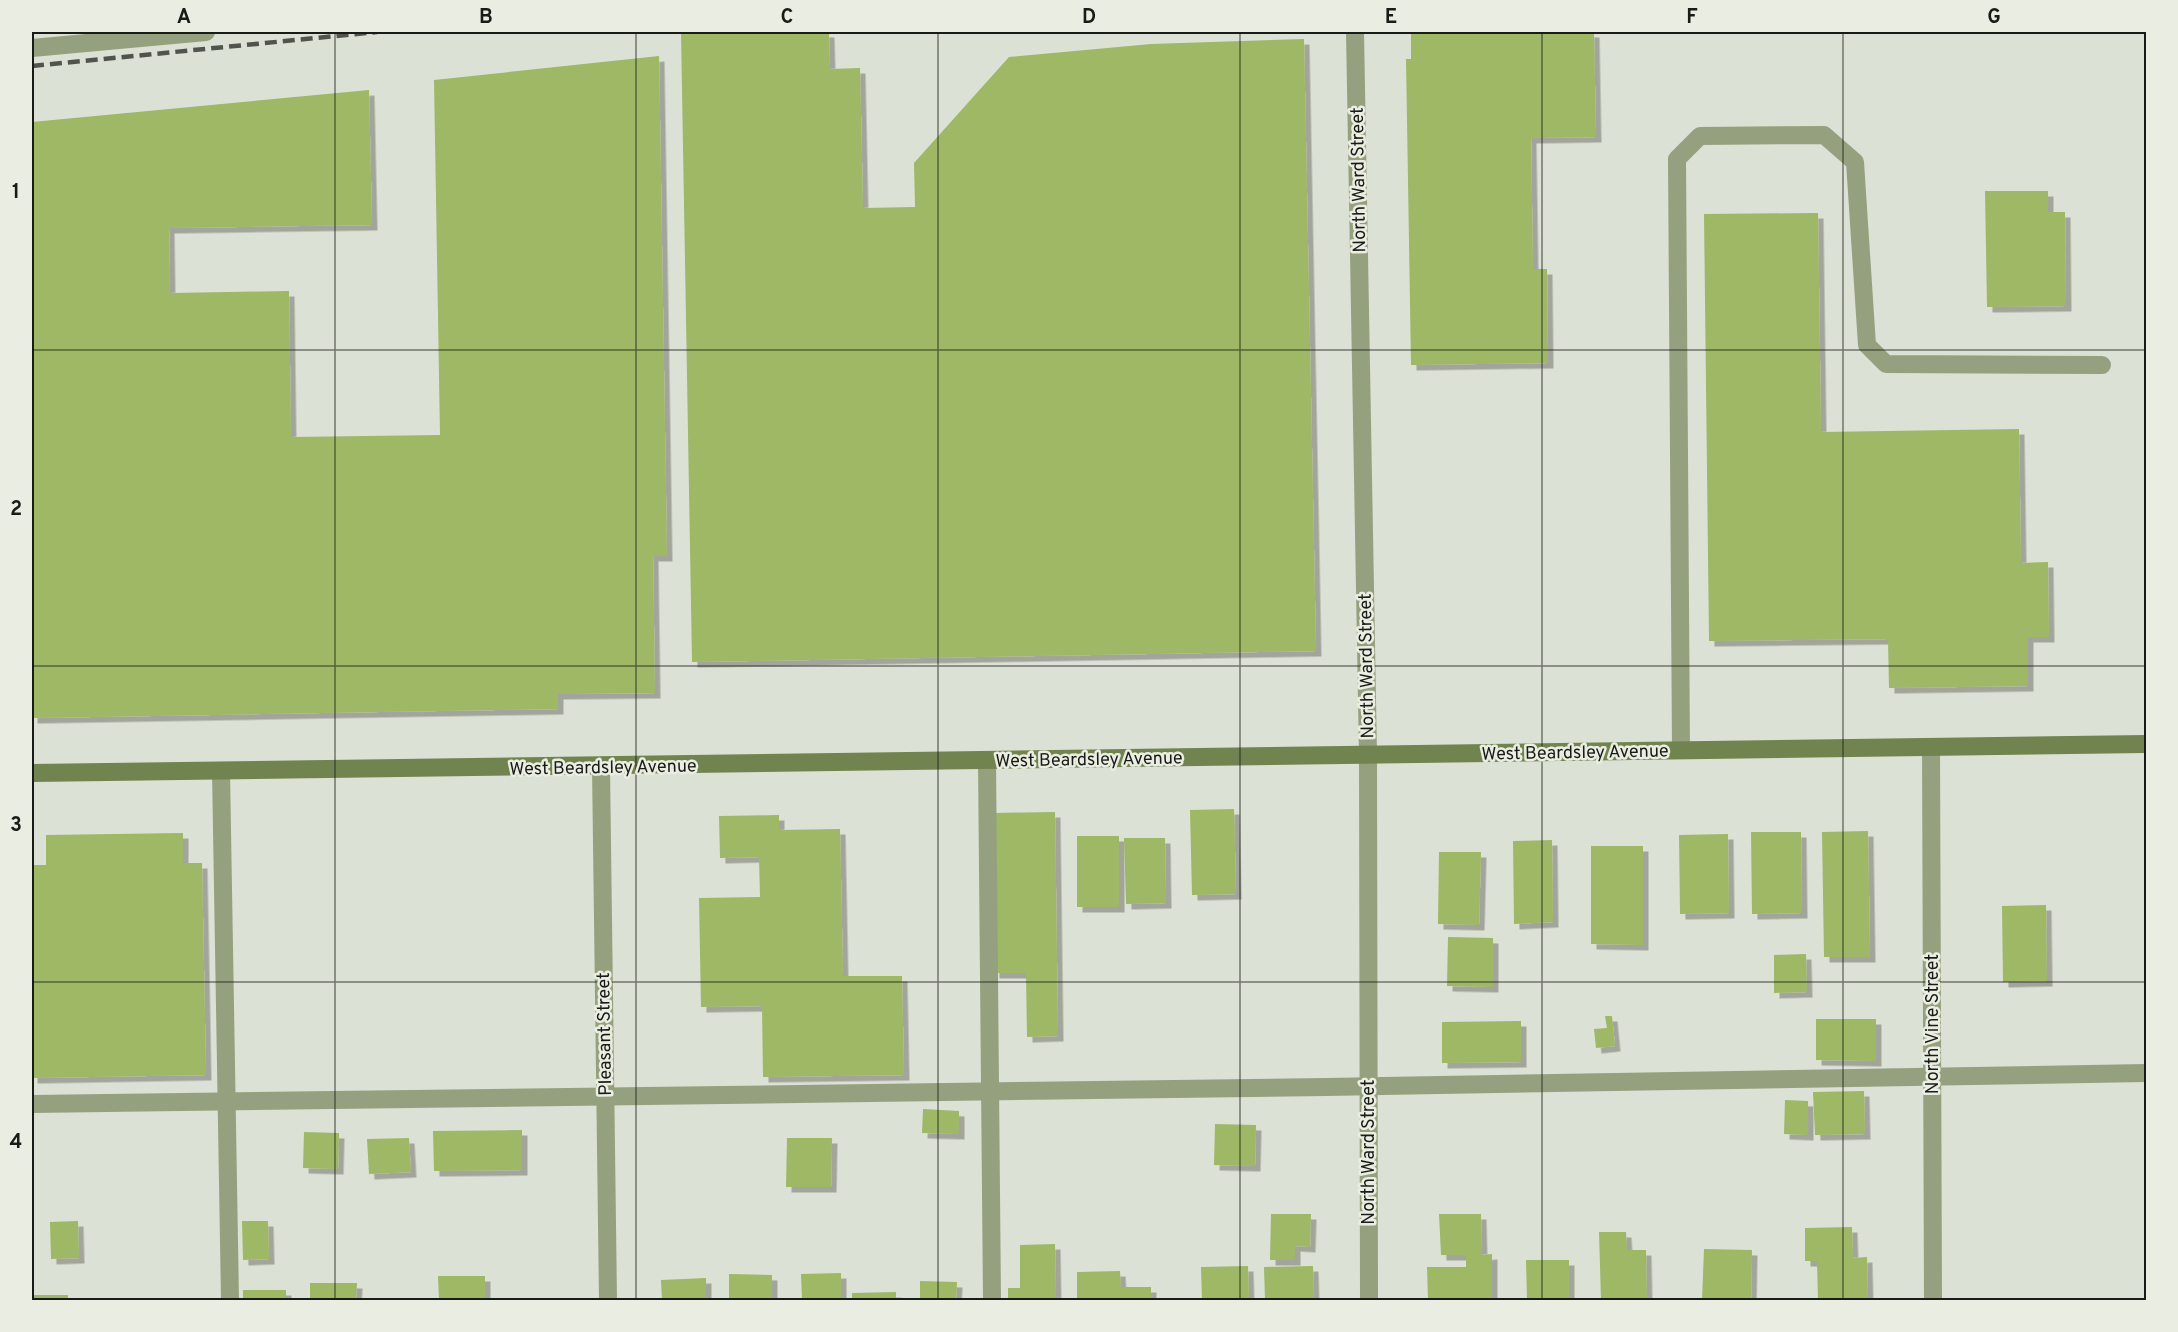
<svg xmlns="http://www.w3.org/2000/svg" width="2178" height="1332" viewBox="0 0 2178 1332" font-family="Overpass,sans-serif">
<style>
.building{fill:#9eb865;filter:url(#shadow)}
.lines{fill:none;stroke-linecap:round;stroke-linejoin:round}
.service{stroke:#95a17e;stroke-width:18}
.minor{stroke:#95a17e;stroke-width:18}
.secondary{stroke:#71834e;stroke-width:18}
.rail{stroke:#51544d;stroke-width:4.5;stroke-dasharray:12 6;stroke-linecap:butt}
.grid{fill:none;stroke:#191b17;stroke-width:1.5;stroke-opacity:0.55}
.labels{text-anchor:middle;stroke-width:5;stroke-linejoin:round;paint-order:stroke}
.street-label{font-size:18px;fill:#191b17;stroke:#eaeee2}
.neatline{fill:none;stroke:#191b17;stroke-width:2}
.grid-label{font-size:20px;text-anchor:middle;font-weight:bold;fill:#191b17}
</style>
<defs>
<filter id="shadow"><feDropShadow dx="5.5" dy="5.5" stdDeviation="0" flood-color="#0004"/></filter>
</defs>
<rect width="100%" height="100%" fill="#dce1d5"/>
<g class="building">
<polygon points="681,32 829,32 830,69 860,68 863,208 915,207 914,163 1009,57 1151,44 1304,39 1316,651 692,662"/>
<polygon points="1411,32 1594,32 1596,137 1531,138 1533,269 1547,269 1548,363 1411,365 1406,59 1411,59"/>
<polygon points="659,56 667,556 653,556 655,693 558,694 558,709 32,718 32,122 369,90 372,225 169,228 170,293 289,291 291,437 440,435 434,80"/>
<polygon points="1985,191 2048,191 2048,212 2065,212 2066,306 1987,307"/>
<polygon points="1818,213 1821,432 2019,429 2021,563 2048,562 2049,637 2028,637 2028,686 1889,688 1888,639 1709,641 1704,214"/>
<polygon points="1234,809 1236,894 1192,895 1190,810"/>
<polygon points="1055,812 1058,1036 1027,1037 1026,973 994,973 992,813"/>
<polygon points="779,815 779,830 840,829 843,976 902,976 904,1075 763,1077 762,1006 701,1007 699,898 760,897 759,857 720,858 719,816"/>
<polygon points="1868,831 1870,957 1824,957 1822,832"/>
<polygon points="1751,832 1801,832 1802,913 1752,914"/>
<polygon points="183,833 183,863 202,863 206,1075 32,1078 32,865 46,865 46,835"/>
<polygon points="1728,834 1729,913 1680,914 1679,835"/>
<rect x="1077" y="836" width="42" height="71"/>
<polygon points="1124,838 1165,838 1166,903 1126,904"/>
<polygon points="1552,840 1553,922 1514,924 1513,841"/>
<polygon points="1591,846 1643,846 1643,945 1591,944"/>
<polygon points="1439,852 1481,852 1479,925 1438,924"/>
<polygon points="2046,905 2047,981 2003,982 2002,906"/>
<polygon points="1448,937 1493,938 1493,987 1447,986"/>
<polygon points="1806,954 1807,992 1774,993 1774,955"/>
<polygon points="1605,1016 1612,1016 1615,1046 1596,1048 1594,1029 1607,1028"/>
<polygon points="1816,1019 1876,1019 1876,1061 1816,1060"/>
<polygon points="1521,1021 1521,1062 1442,1063 1442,1022"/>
<polygon points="1864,1091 1865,1134 1815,1135 1813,1092"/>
<polygon points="1785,1100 1808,1101 1808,1135 1784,1134"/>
<polygon points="923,1109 959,1111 959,1134 922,1133"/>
<polygon points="1215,1124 1256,1125 1255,1166 1214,1165"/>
<polygon points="522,1130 522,1170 434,1171 433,1131"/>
<polygon points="304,1132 339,1133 338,1169 303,1168"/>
<polygon points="409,1138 411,1172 369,1174 367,1139"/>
<polygon points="787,1138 832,1138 831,1187 786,1187"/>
<polygon points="1271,1214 1311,1214 1310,1247 1295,1246 1295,1260 1270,1260"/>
<polygon points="1439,1214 1481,1214 1482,1255 1492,1254 1492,1300 1428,1300 1427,1267 1466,1267 1466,1255 1441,1255"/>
<polygon points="78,1221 79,1258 51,1259 50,1222"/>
<polygon points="242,1221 268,1221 269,1259 243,1260"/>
<polygon points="1852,1227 1853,1258 1867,1257 1868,1300 1818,1300 1817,1261 1805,1261 1805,1228"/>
<polygon points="1599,1232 1626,1232 1627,1250 1646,1250 1647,1300 1601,1300"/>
<polygon points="1055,1244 1056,1300 1008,1300 1008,1288 1020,1288 1020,1245"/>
<polygon points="1704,1249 1752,1250 1751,1300 1702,1300"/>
<polygon points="1526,1260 1569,1260 1569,1300 1527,1300"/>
<polygon points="1248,1266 1249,1300 1202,1300 1201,1267"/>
<polygon points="1313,1266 1314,1300 1265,1300 1264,1267"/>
<polygon points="1120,1271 1121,1287 1151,1287 1151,1300 1077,1300 1077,1272"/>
<polygon points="841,1273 841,1300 802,1300 801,1274"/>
<polygon points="729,1274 772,1275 772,1300 729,1300"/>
<polygon points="438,1276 485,1276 485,1300 439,1300"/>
<polygon points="706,1278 706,1300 662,1300 661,1280"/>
<polygon points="920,1281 957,1282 956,1300 920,1300"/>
<polygon points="310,1283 357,1283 356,1300 310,1300"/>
<rect x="243" y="1290" width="43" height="10"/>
<polygon points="896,1292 896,1300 852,1300 852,1293"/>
<rect x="32" y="1295" width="36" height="5"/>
</g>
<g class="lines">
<g class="service">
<polyline points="32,48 206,32"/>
<polyline points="1681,750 1677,159 1700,136 1824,135 1855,162 1867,345 1886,364 2102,365"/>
<polyline points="987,761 992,1300"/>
<polyline points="221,771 230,1300"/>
<polyline points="32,1104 1326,1087 2146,1073"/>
</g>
<g class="minor">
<polyline points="1355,32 1368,755 1369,1300"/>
<polyline points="1931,747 1933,1300"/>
<polyline points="601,767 608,1300"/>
</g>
<polyline class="secondary" points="32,773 2146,744"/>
<polyline class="rail" points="32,66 377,32"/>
</g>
<path class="grid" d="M335,32V1300M636,32V1300M938,32V1300M1240,32V1300M1542,32V1300M1843,32V1300M32,350H2146M32,666H2146M32,982H2146"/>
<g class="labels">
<g class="street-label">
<text transform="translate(1358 180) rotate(-91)" y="6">North Ward Street</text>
<text transform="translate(1366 666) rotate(-91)" y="6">North Ward Street</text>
<text transform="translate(1575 752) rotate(-1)" y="6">West Beardsley Avenue</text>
<text transform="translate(1089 759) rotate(-1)" y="6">West Beardsley Avenue</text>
<text transform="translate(603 767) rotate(-1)" y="6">West Beardsley Avenue</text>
<text transform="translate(1932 1024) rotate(-90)" y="6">North Vine Street</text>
<text transform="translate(604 1034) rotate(-91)" y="6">Pleasant Street</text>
<text transform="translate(1368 1152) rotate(-90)" y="6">North Ward Street</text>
</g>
</g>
<rect width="2178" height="1332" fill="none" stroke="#eaeee2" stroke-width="66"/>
<rect x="33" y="33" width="2112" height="1266" class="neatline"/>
<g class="grid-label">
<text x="184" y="23">A</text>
<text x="486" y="23">B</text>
<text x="787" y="23">C</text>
<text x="1089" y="23">D</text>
<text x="1391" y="23">E</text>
<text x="1692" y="23">F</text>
<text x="1994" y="23">G</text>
<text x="16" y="198">1</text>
<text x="16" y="515">2</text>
<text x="16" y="831">3</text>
<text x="16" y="1148">4</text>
</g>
</svg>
